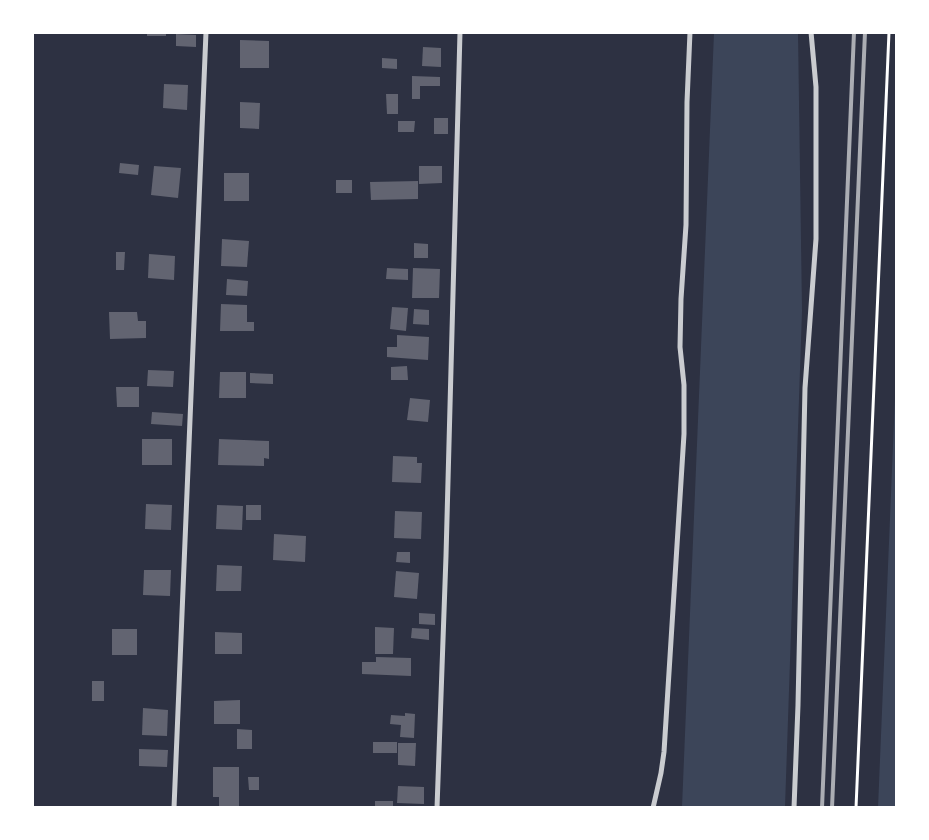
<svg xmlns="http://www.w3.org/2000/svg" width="929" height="840" viewBox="0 0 929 840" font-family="'Noto Serif',serif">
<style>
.green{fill:#3c4559}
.building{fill:#626471}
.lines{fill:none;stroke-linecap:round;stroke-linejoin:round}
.path{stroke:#fff;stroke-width:3}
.minor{stroke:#caccd0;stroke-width:5}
.rail{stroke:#abadb3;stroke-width:4}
</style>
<rect width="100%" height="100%" fill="#2d3142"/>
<g class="green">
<polygon points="714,33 798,33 802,311 785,807 682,807"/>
<polygon points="896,373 896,807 878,808"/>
</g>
<g class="building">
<rect x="147" y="32" width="19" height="4"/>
<polygon points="176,34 196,35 196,47 176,46"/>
<polygon points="240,40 269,41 269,68 240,68"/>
<polygon points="423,47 441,48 441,67 422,66"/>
<polygon points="382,58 397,59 397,69 382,68"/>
<polygon points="412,76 440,77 440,86 420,86 420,99 412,99"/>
<polygon points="164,84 188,85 187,110 163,108"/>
<polygon points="386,94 398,94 398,114 387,114"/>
<polygon points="240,102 260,103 259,129 240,128"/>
<rect x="434" y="118" width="14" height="16"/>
<polygon points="398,121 415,121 414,132 398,132"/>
<polygon points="120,163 139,165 138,175 119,173"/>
<polygon points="154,166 181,168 178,198 151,195"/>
<polygon points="419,166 442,166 442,183 419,184"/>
<rect x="224" y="173" width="25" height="28"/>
<rect x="336" y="180" width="16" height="13"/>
<polygon points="418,181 418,199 371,200 370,182"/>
<polygon points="222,239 249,241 247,267 221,266"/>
<polygon points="414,243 428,244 428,258 414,258"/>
<polygon points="116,252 125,252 124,270 116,270"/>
<polygon points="149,254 175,256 174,280 148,278"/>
<polygon points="387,268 408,269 408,280 386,279"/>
<polygon points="413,268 440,269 439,298 412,298"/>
<polygon points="227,279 248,281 247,296 226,295"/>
<polygon points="221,304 247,305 247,322 254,322 254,331 220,331"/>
<polygon points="392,307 408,308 406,331 390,329"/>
<polygon points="414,309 429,310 429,325 413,324"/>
<polygon points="109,312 137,312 138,321 146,321 146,338 110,339"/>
<polygon points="397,335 429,337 428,360 387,357 387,347 397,347"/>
<polygon points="407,366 408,380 391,380 391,367"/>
<polygon points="148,370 174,371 173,387 147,386"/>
<polygon points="220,372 246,372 246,398 219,398"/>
<polygon points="250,373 273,374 273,384 250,383"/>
<polygon points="116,387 139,387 139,407 117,407"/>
<polygon points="410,398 430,400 428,422 407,420"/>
<polygon points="152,412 183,414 182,426 151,424"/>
<rect x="142" y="439" width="30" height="26"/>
<polygon points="219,439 269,441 269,459 264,458 264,466 218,465"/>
<polygon points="393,456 417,457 417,463 422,463 421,483 392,482"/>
<polygon points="146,504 172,505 171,530 145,529"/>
<polygon points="217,505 243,506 242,530 216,529"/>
<rect x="246" y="505" width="15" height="15"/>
<polygon points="395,511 422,512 421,539 394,538"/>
<polygon points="274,534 306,536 305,562 273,560"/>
<polygon points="397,552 410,552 410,563 396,562"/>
<polygon points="217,565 242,566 241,591 216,591"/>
<polygon points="144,570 171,570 170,596 143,595"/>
<polygon points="396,571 419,573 417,599 394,597"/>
<polygon points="419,613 435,614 435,625 419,624"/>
<polygon points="375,627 394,628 393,654 375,654"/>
<polygon points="412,628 429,629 429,640 411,638"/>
<rect x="112" y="629" width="25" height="26"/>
<polygon points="215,632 242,633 242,654 215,654"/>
<polygon points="376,657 411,658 411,676 362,674 362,662 376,662"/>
<rect x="92" y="681" width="12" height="20"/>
<polygon points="240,700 240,724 214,724 214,701"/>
<polygon points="143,708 168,710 167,736 142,735"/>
<polygon points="405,713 415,714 414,738 400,737 401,725 390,724 391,715 405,716"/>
<polygon points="237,729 252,730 252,749 237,749"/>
<rect x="373" y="742" width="24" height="11"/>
<polygon points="398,743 416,743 415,766 398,765"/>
<polygon points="139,749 168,750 167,767 139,766"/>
<polygon points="213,767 239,767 239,806 219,806 219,797 213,797"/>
<polygon points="248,777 259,777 259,790 249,790"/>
<polygon points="398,786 424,787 424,804 397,803"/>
<rect x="375" y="801" width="18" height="7"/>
</g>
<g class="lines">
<polyline class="path" points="856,808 889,32"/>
<g class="minor">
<polyline points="174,808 206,32"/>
<polyline points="437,808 446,556 460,32"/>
<polyline points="653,808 661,773 664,752 684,434 684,385 680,347 681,299 686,225 687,102 690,32"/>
<polyline points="794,808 798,705 805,388 816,239 816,87 811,32"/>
</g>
<g class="rail">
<polyline points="822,808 854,32"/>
<polyline points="832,808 865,32"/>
</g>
</g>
<rect width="929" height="840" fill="none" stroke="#ffffff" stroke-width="68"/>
</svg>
